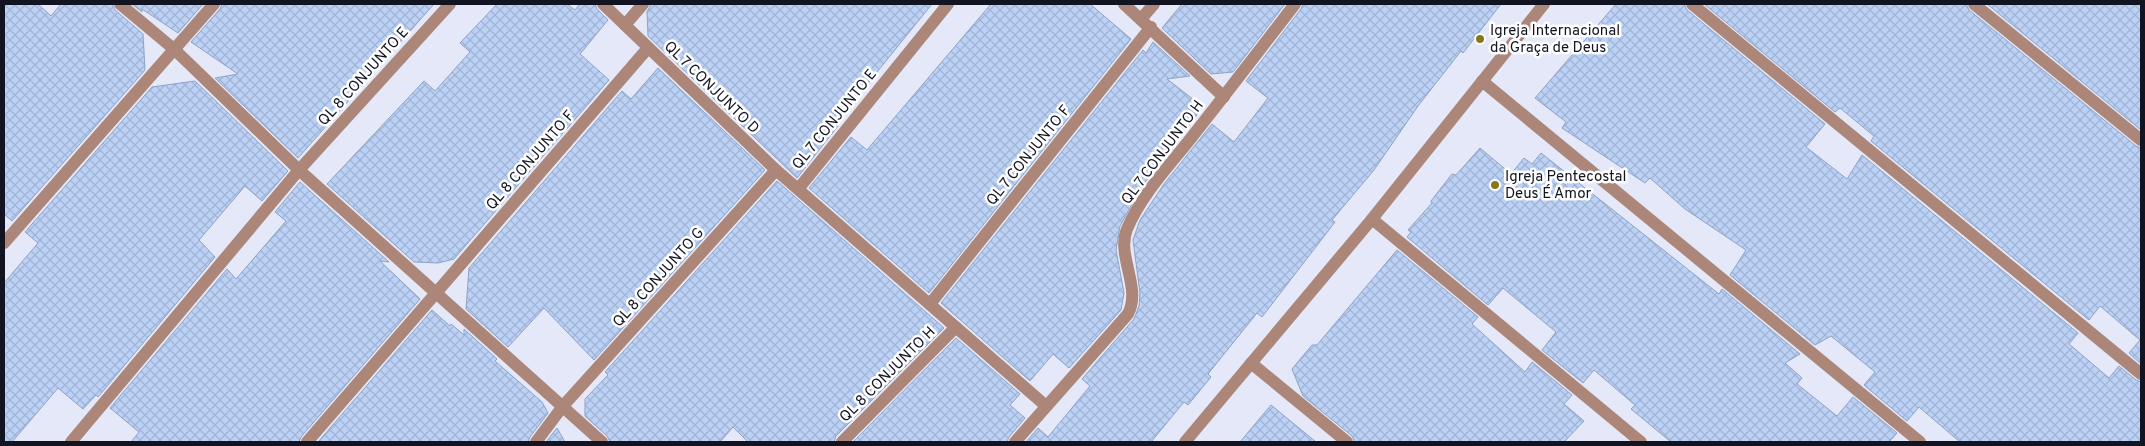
<svg xmlns="http://www.w3.org/2000/svg" width="2145" height="446" viewBox="0 0 2145 446" font-family="Overpass,sans-serif">
<style>
.building{fill:url(#building-cross-hatch);stroke:#8da3c5}
.lines{fill:none;stroke-linecap:round;stroke-linejoin:round}
.minor{stroke:#ab8679;stroke-width:12}
.poi-dot{fill:#88781d;stroke:#fff;stroke-width:2}
.labels{text-anchor:middle;stroke-width:5;stroke-linejoin:round;paint-order:stroke}
.poi-label{font-size:15px;fill:#131422;stroke:#fff;text-anchor:start}
.street-label{font-size:15px;fill:#131422;stroke:#fff}
</style>
<defs>
<pattern id="building-cross-hatch" width="8" height="8" patternUnits="userSpaceOnUse" patternTransform="scale(1.25)"><rect width="8" height="8" fill="#bbd2f6"/><path d="M0 0l8 8M0 8l8-8" fill="none" stroke="#a0b3d3"/></pattern>
</defs>
<rect width="100%" height="100%" fill="#e5e8f8"/>
<g class="building">
<polygon points="4,4 38,4 51,16 61,4 112,4 115,10 143,34 145,70 12,221 4,214"/>
<polygon points="132,4 203,4 178,33 142,9 142,12"/>
<polygon points="222,4 434,4 298,158 215,78 238,74 191,42 220,9"/>
<polygon points="497,4 567,4 575,10 580,4 595,4 597,9 608,20 580,54 609,80 454,259 438,263 414,262 327,184 424,81 435,91 470,52 460,43"/>
<polygon points="651,4 932,4 835,124 838,126 797,178 648,36 647,12"/>
<polygon points="991,4 1090,4 1131,39 929,293 809,188 851,137 867,150"/>
<polygon points="1182,4 1285,4 1233,72 1211,74 1162,28"/>
<polygon points="1303,4 1501,4 1463,53 1461,51 1418,106 1374,170 1332,220 1335,222 1262,317 1257,313 1208,374 1211,377 1188,405 1184,402 1151,442 1026,442 1038,428 1048,437 1090,386 1082,379 1134,319 1139,306 1140,293 1133,240 1140,220 1164,184 1212,124 1234,142 1268,98 1246,81 1301,9"/>
<polygon points="1616,4 1684,4 1687,10 1825,124 1806,147 1847,179 1862,155 2078,333 2069,344 2109,378 2119,366 2136,380 2141,382 2141,442 1960,442 1919,407 1907,421 1864,385 1875,372 1831,336 1815,345 1730,275 1746,250 1685,209 1650,178 1645,183 1562,128 1566,122 1535,98"/>
<polygon points="1704,4 1966,4 1969,10 2136,146 2141,148 2141,364 2129,353 2140,340 2100,306 2089,320 1871,141 1874,136 1840,108 1835,112"/>
<polygon points="1987,4 2141,4 2141,130"/>
<polygon points="1153,42 1190,76 1167,79 1203,107 1142,186 1120,226 1116,250 1124,293 1121,310 1069,368 1053,354 1030,381 941,303 1143,50 1146,53"/>
<polygon points="658,68 765,170 594,360 544,308 508,347 466,309 469,268 622,91 631,99"/>
<polygon points="195,81 288,171 262,201 245,186 199,240 215,257 98,397 96,395 83,409 58,388 12,442 4,442 4,283 38,243 25,232 152,87"/>
<polygon points="1480,148 1511,174 1524,158 1532,164 1541,153 1719,294 1722,289 1800,354 1785,363 1802,378 1797,384 1837,416 1853,397 1897,433 1889,442 1671,442 1631,409 1635,405 1594,370 1583,383 1542,350 1556,332 1503,288 1488,305 1407,237 1411,232 1408,230 1432,203 1431,201 1452,174 1456,175"/>
<polygon points="777,181 944,328 836,436 834,442 748,442 733,427 720,442 610,442 607,436 585,416 585,399 608,375 605,372"/>
<polygon points="300,182 389,262 380,261 420,299 301,437 299,442 131,442 139,432 110,408 227,269 236,279 286,221 275,212"/>
<polygon points="1397,250 1478,317 1472,324 1525,372 1532,362 1572,395 1564,404 1584,421 1564,442 1355,442 1352,436 1303,396 1292,369 1312,345 1317,345"/>
<polygon points="432,310 450,326 451,324 464,335 464,329 497,359 495,361 542,402 548,413 530,437 528,442 318,442"/>
<polygon points="956,338 1020,394 1010,405 1025,418 1009,437 1007,442 853,442"/>
<polygon points="1271,405 1316,442 1240,442"/>
<polygon points="557,428 565,442 546,442"/>
</g>
<g class="lines">
<g class="minor">
<polyline points="120,4 175,50 299,170 602,442"/>
<polyline points="603,4 776,170 1046,406"/>
<polyline points="1124,4 1224,97"/>
<polyline points="1692,4 2141,374"/>
<polyline points="1974,4 2141,140"/>
<polyline points="1141,19 1154,4"/>
<polyline points="625,25 643,4"/>
<polyline points="1482,81 1920,442"/>
<polyline points="799,188 948,4"/>
<polyline points="1372,219 1641,442"/>
<polyline points="4,243 214,4"/>
<polyline points="930,304 1151,27"/>
<polyline points="1251,363 1347,442"/>
<polyline points="71,442 299,170 450,4"/>
<polyline points="307,442 648,48"/>
<polyline points="536,442 563,406 776,170"/>
<polyline points="842,442 955,328"/>
<path d="M1015,442L1128,314C1142,287 1116,256 1127,229C1142,193 1172,163 1195,133C1229,90 1262,47 1295,4"/>
<polyline points="1185,442 1372,219 1544,4"/>
</g>
</g>
<g class="poi-dot">
<circle cx="1480" cy="39" r="5"/>
<circle cx="1495" cy="185" r="5"/>
</g>
<g class="labels">
<g class="poi-label">
<text x="1490" y="35">Igreja Internacional<tspan x="1490" dy="17">da Graça de Deus</tspan></text>
<text x="1505" y="181">Igreja Pentecostal<tspan x="1505" dy="17">Deus É Amor</tspan></text>
</g>
<g class="street-label">
<text transform="translate(363 76) rotate(-48)" y="5">QL 8 CONJUNTO E</text>
<text transform="translate(712 87) rotate(44)" y="5">QL 7 CONJUNTO D</text>
<text transform="translate(834 119) rotate(-51)" y="5">QL 7 CONJUNTO E</text>
<text transform="translate(1162 152) rotate(-53)" y="5">QL 7 CONJUNTO H</text>
<text transform="translate(1028 155) rotate(-51)" y="5">QL 7 CONJUNTO F</text>
<text transform="translate(530 160) rotate(-49)" y="5">QL 8 CONJUNTO F</text>
<text transform="translate(658 277) rotate(-48)" y="5">QL 8 CONJUNTO G</text>
<text transform="translate(887 374) rotate(-45)" y="5">QL 8 CONJUNTO H</text>
</g>
</g>
<rect width="2145" height="446" fill="none" stroke="#131422" stroke-width="10"/>
</svg>
